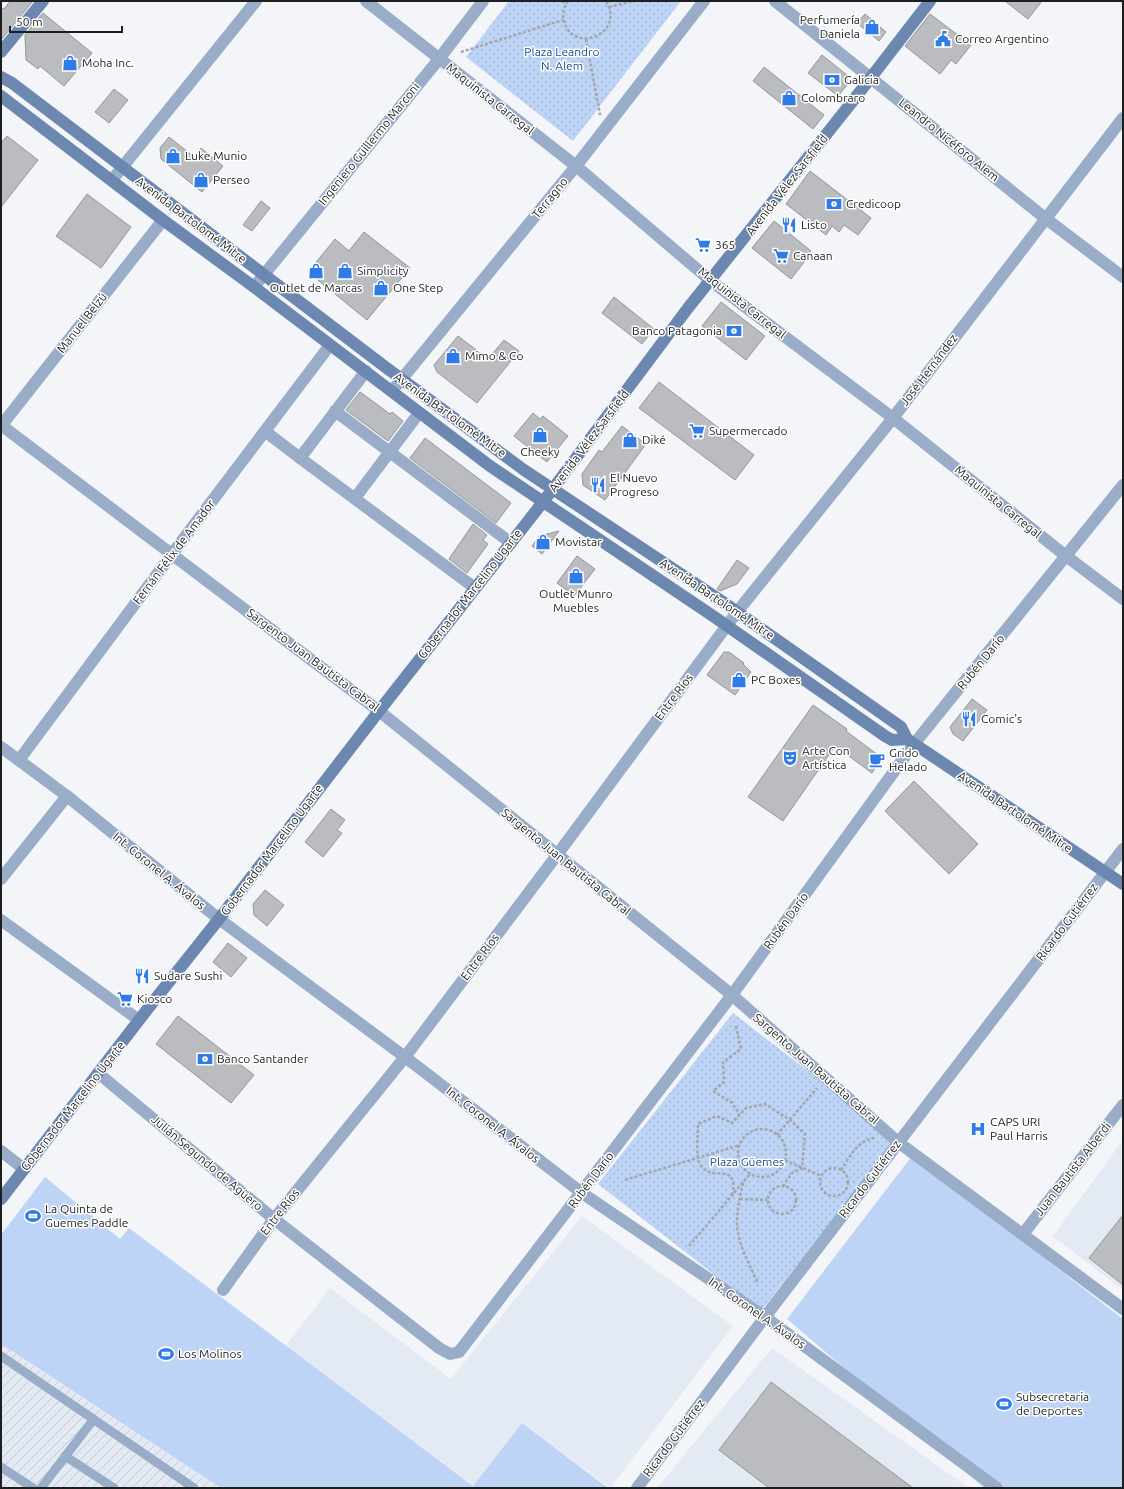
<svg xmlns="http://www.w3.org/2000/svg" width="1124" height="1489" viewBox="0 0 1124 1489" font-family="Ubuntu,sans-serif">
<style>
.built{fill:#e3eaf4}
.industrial{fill:url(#industrial-furrows)}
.park{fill:url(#park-dots)}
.pitch{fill:#bdd4f7}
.building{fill:#babcc0;stroke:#94979a}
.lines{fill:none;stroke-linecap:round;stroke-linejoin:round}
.path{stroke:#a4a6a8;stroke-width:2.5;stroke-dasharray:3 2;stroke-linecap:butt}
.lane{stroke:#99acc8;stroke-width:9}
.street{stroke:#99acc8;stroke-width:12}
.secondary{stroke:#6c88b1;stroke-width:12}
.labels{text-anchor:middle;stroke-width:3;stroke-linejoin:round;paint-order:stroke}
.poi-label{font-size:12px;fill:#1d1e1f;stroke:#fff;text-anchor:start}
.park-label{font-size:12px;fill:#1a4e98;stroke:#fff}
.street-label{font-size:12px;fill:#1d1e1f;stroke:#fff}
</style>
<defs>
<pattern id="industrial-furrows" width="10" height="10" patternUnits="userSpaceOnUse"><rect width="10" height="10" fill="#e3eaf4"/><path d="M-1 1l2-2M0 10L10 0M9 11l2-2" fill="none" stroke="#c2c8d1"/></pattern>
<pattern id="park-dots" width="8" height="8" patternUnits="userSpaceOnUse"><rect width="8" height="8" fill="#bdd4f7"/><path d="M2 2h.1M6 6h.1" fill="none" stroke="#a2b6d3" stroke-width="1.8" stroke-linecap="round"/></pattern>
</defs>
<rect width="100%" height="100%" fill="#f3f5f8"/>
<g class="built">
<polygon points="1123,1140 1123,1290 1053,1236"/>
<polygon points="582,1216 733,1326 610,1488 522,1423 474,1486 286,1346 330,1288 451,1379"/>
<polygon points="772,1348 969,1488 657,1488"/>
</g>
<polygon class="industrial" points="1,1344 29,1363 221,1488 1,1488"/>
<g class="park">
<polygon points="509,1 681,1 573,141 466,57"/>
<polygon points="733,1013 896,1139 761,1311 598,1184"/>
</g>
<g class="pitch">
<polygon points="912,1156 1123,1319 1123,1488 984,1488 787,1319"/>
<polygon points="45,1177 120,1239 129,1228 473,1486 522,1423 608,1488 221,1488 1,1344 1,1235"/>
</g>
<g class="building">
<polygon points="10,1 33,1 1,40 1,9 5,8"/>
<polygon points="1005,1 1042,1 1028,19"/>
<polygon points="43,13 92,53 64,86 40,66 38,69 26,60 25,35"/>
<polygon points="865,14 886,32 879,41 857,23"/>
<polygon points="930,14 971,45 956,64 951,60 940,74 905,46"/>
<polygon points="822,55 847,75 847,85 838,96 808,73"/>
<polygon points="764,67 824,115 813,129 753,81"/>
<polygon points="114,89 128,100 109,123 95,112"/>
<polygon points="7,136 38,160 1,207 1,143"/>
<polygon points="169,137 194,157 201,148 223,166 202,192 161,159 160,148"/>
<polygon points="810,171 871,218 858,235 844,225 839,232 832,226 826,235 786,204"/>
<polygon points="87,194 131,227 101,268 56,236"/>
<polygon points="261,201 270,208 252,231 243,225"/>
<polygon points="774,221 811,251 803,260 805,261 791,279 752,248"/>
<polygon points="364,232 410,268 367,320 308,272 335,239 349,251"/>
<polygon points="614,297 654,329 642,344 602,313"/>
<polygon points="721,302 765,336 746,360 702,326"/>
<polygon points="458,336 488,359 504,340 519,351 477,403 437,372 434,365"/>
<polygon points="659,382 754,455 735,480 639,408"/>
<polygon points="360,392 390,414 392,412 403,421 388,441 346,410"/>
<polygon points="533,413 540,419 543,416 568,436 547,462 514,436"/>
<polygon points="622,426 646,444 605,500 583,485 582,474 599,450 602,452"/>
<polygon points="425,438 511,503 496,523 410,458"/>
<polygon points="473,524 487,535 483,540 488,544 467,573 449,559"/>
<polygon points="559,531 542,554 532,546 539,536"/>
<polygon points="577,556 595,569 574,596 557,583"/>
<polygon points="737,560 749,568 737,584 720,591 717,589"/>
<polygon points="724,652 729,652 744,663 743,664 751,672 735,695 707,675"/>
<polygon points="972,699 987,710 963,741 953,734 950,727"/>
<polygon points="813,705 847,729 846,731 878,755 879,762 872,773 835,746 783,821 748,797"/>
<polygon points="914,781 978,844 949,874 885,811"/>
<polygon points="331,809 345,820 337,830 342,833 323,857 305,842"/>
<polygon points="265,890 284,905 267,926 254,915 253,904"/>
<polygon points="228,943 247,958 231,977 213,962"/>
<polygon points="178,1016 254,1075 231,1103 156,1044"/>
<polygon points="1123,1215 1123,1285 1089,1258"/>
<polygon points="771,1382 913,1488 769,1488 719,1450"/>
</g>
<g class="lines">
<g class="path">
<polyline points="562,1 566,4"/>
<path d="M568,1C564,7 562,14 564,21C573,55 626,34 606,1"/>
<polyline points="609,7 633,1"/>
<polyline points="586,39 600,115"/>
<polyline points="461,52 563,20"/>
<polyline points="736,1026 741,1049 723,1062 724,1082 713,1091 731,1102 740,1114"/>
<circle cx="762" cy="1153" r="24"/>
<polyline points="777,1135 817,1088"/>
<polyline points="785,1160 821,1176"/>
<circle cx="834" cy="1182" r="14"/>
<path d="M841,1170C850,1157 857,1141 874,1138"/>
<polyline points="625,1180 740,1145"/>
<path d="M743,1183C740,1196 737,1209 737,1223C737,1243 750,1265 758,1284"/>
<circle cx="782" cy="1200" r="14"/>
<path d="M732,1195C733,1191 734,1186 733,1182C730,1165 709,1183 699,1162C696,1156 698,1133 698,1124L717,1116L732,1123L746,1108L765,1104L790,1120L805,1134L802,1168L792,1173L783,1186"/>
<polyline points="740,1199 767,1200"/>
<polyline points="689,1246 750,1174"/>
</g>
<g class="lane">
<polyline points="1,1356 194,1488"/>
<polyline points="65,1456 114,1488"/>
<polyline points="1,1467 33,1488"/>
<polyline points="41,1488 93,1420"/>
</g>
<g class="street">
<polyline points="366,1 576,166 711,281 893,418 1066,556 1123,599"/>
<polyline points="775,1 1045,218 1123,277"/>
<polyline points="112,180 256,1"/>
<polyline points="254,287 439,59 483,1"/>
<polyline points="366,371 300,458 475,588"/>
<polyline points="392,391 576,166 704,1"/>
<polyline points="335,411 511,543"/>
<polyline points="1,425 379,711 732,995 898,1142 1123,1309"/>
<polyline points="1,426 163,220"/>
<polyline points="266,432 300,458"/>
<polyline points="355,498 419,413"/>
<polyline points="1,747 67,796 219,919 405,1057 582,1193 765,1317 997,1488"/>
<polyline points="19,760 172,554 330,345"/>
<polyline points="1,879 67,796"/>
<polyline points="1,920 139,1020"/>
<polyline points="98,1073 274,1219 439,1348 450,1354 459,1352 732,995 914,744 1123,485"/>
<polyline points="1,1151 24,1169"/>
<polyline points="1023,1234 1123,1105"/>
<polyline points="223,1290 274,1219 405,1057 557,855 737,612 893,418 1123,118"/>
<polyline points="637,1488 765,1317 1123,849"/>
</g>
<g class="secondary">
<polyline points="1,52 43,1"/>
<polyline points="1,77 12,83 384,366 524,470 723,602 901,727 907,739 1123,884"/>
<polyline points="1,96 163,220 254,287 490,466 713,616 885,736 892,740 907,739"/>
<polyline points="1,1199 153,1002 219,919 379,711 543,502 688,308 852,102 930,1"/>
</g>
</g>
<defs>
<symbol id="shop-bare" viewBox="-9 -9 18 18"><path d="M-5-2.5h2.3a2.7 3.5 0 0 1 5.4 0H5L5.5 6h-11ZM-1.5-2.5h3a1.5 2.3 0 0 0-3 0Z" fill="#2f7ce8" stroke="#fff" stroke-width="2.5" paint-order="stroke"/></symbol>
<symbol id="civic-bare" viewBox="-9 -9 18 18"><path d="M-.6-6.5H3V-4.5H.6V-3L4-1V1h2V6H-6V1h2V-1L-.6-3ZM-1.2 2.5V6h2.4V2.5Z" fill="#2f7ce8" stroke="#fff" stroke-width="2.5" paint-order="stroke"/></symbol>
<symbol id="bank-bare" viewBox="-9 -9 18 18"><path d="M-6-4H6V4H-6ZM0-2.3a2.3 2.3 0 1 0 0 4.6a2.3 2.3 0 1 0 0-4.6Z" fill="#2f7ce8" stroke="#fff" stroke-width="2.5" paint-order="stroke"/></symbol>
<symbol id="restaurant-bare" viewBox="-9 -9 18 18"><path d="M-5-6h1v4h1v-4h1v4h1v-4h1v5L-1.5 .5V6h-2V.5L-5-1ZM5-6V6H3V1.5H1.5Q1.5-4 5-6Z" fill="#2f7ce8" stroke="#fff" stroke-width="2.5" paint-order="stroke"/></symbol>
<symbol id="supermarket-bare" viewBox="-9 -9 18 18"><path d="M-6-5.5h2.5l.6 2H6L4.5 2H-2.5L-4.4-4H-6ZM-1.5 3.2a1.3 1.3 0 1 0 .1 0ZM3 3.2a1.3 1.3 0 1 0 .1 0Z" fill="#2f7ce8" stroke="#fff" stroke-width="2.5" paint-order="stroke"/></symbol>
<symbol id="theatre-bare" viewBox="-9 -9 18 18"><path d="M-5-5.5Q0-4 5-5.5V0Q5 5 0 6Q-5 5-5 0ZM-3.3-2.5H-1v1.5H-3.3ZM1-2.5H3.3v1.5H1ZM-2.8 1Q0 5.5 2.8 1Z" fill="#2f7ce8" stroke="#fff" stroke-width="2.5" paint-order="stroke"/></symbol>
<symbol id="cafe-bare" viewBox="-9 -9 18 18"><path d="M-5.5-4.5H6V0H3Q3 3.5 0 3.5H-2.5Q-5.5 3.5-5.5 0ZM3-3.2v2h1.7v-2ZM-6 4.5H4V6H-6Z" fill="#2f7ce8" stroke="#fff" stroke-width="2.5" paint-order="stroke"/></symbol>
<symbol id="hospital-bare" viewBox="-9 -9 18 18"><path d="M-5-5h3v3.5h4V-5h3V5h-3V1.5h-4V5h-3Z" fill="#2f7ce8" stroke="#fff" stroke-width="2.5" paint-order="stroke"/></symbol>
<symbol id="stadium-bare" viewBox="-9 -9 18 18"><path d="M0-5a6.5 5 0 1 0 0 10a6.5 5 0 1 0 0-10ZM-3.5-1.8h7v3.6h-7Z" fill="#2f7ce8" stroke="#fff" stroke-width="2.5" paint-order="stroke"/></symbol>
</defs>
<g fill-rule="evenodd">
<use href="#shop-bare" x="861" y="16" width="22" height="22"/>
<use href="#civic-bare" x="932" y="28" width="22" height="22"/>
<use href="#shop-bare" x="59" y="52" width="22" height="22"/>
<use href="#bank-bare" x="821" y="69" width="22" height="22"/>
<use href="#shop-bare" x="778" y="87" width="22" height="22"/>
<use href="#shop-bare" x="162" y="145" width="22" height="22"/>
<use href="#shop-bare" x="190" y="169" width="22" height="22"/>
<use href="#bank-bare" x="823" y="193" width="22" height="22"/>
<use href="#restaurant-bare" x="778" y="214" width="22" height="22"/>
<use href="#supermarket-bare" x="692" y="234" width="22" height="22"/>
<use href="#supermarket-bare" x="770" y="245" width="22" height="22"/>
<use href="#shop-bare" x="305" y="260" width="22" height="22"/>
<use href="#shop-bare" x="334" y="260" width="22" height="22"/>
<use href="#shop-bare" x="370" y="277" width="22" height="22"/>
<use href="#bank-bare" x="723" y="320" width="22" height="22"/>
<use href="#shop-bare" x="442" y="345" width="22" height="22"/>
<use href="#supermarket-bare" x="686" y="420" width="22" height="22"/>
<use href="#shop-bare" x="529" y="424" width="22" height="22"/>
<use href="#shop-bare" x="619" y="429" width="22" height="22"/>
<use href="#restaurant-bare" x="587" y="474" width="22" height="22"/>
<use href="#shop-bare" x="532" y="531" width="22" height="22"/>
<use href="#shop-bare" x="565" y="565" width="22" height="22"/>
<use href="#shop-bare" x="728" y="669" width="22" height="22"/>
<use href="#restaurant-bare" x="958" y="708" width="22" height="22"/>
<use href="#theatre-bare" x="779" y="747" width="22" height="22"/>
<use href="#cafe-bare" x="866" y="749" width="22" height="22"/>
<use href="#restaurant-bare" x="131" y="965" width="22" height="22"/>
<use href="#supermarket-bare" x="114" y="988" width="22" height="22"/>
<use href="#bank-bare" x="194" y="1048" width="22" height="22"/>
<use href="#hospital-bare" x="967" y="1118" width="22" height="22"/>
<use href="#stadium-bare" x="22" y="1205" width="22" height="22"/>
<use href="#stadium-bare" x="155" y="1343" width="22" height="22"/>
<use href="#stadium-bare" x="993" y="1393" width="22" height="22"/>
</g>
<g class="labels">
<g class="poi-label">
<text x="860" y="24" text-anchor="end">Perfumería<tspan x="860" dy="14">Daniela</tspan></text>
<text x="955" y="43">Correo Argentino</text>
<text x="82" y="67">Moha Inc.</text>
<text x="844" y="84">Galicia</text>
<text x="801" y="102">Colombraro</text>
<text x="185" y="160">Luke Munio</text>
<text x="213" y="184">Perseo</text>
<text x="846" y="208">Credicoop</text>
<text x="801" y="229">Listo</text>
<text x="715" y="249">365</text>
<text x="793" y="260">Canaan</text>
<text x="357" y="275">Simplicity</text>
<text x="316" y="292" text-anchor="middle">Outlet de Marcas</text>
<text x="393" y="292">One Step</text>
<text x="722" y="335" text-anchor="end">Banco Patagonia</text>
<text x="465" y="360">Mimo &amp; Co</text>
<text x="709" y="435">Supermercado</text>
<text x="642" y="444">Diké</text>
<text x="540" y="456" text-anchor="middle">Cheeky</text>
<text x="610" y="482">El Nuevo<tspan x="610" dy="14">Progreso</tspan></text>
<text x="555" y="546">Movistar</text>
<text x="576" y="598" text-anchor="middle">Outlet Munro<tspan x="576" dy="14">Muebles</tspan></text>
<text x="751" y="684">PC Boxes</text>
<text x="981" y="723">Comic's</text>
<text x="802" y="755">Arte Con<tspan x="802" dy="14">Artística</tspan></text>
<text x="889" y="757">Grido<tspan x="889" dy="14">Helado</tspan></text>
<text x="154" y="980">Sudare Sushi</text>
<text x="137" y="1003">Kiosco</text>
<text x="217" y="1063">Banco Santander</text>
<text x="990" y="1126">CAPS URI<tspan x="990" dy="14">Paul Harris</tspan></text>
<text x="45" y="1213">La Quinta de<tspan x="45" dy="14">Guemes Paddle</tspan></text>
<text x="178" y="1358">Los Molinos</text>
<text x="1016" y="1401">Subsecretaria<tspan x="1016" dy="14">de Deportes</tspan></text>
</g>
<g class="park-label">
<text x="562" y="56">Plaza Leandro<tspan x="562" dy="14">N. Alem</tspan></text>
<text x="747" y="1166">Plaza Güemes</text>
</g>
<g class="street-label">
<text transform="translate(490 99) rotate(38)" y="4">Maquinista Carregal</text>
<text transform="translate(949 140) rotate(39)" y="4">Leandro Nicéforo Alem</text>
<text transform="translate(369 144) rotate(-51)" y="4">Ingeniero Guillermo Marconi</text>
<text transform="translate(787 185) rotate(-52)" y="4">Avenida Vélez Sarsfield</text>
<text transform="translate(550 198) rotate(-51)" y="4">Terragno</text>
<text transform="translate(191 220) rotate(37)" y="4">Avenida Bartolomé Mitre</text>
<text transform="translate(742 303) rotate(38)" y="4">Maquinista Carregal</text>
<text transform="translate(82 323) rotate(-52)" y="4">Manuel Belzú</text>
<text transform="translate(929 370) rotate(-53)" y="4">José Hernández</text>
<text transform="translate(450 415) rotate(36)" y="4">Avenida Bartolomé Mitre</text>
<text transform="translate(589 441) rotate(-53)" y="4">Avenida Vélez Sarsfield</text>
<text transform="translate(998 502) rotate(39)" y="4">Maquinista Carregal</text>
<text transform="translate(174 552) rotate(-53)" y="4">Fernán Félix de Amador</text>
<text transform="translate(470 594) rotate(-52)" y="4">Gobernador Marcelino Ugarte</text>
<text transform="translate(717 599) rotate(34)" y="4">Avenida Bartolomé Mitre</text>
<text transform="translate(313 660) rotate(37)" y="4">Sargento Juan Bautista Cabral</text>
<text transform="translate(981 662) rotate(-51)" y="4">Rubén Darío</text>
<text transform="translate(674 697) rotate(-53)" y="4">Entre Ríos</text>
<text transform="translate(1015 812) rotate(34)" y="4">Avenida Bartolomé Mitre</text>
<text transform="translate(272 850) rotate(-53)" y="4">Gobernador Marcelino Ugarte</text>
<text transform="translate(566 862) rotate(39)" y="4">Sargento Juan Bautista Cabral</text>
<text transform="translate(159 871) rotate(39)" y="4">Int. Coronel A. Ávalos</text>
<text transform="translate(786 921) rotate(-54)" y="4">Rubén Darío</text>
<text transform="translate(1067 922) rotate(-53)" y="4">Ricardo Gutiérrez</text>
<text transform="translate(480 957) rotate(-53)" y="4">Entre Ríos</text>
<text transform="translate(816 1069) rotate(41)" y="4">Sargento Juan Bautista Cabral</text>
<text transform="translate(73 1106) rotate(-52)" y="4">Gobernador Marcelino Ugarte</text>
<text transform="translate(493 1125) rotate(38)" y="4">Int. Coronel A. Ávalos</text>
<text transform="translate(207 1163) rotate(40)" y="4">Julián Segundo de Agüero</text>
<text transform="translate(1073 1169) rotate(-52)" y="4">Juan Bautista Alberdi</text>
<text transform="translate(870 1179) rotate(-53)" y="4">Ricardo Gutiérrez</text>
<text transform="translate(591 1180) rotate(-53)" y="4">Rubén Darío</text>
<text transform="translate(280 1212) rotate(-52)" y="4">Entre Ríos</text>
<text transform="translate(757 1313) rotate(35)" y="4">Int. Coronel A. Ávalos</text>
<text transform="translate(674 1438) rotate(-53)" y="4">Ricardo Gutiérrez</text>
</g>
</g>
<rect width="1124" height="1489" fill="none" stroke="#1d1e1f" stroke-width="4"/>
<path d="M10 26v6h112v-6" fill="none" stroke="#1d1e1f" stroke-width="2"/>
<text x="16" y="26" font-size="12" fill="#1d1e1f" stroke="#ffffff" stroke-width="3" paint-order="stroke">50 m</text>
</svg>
